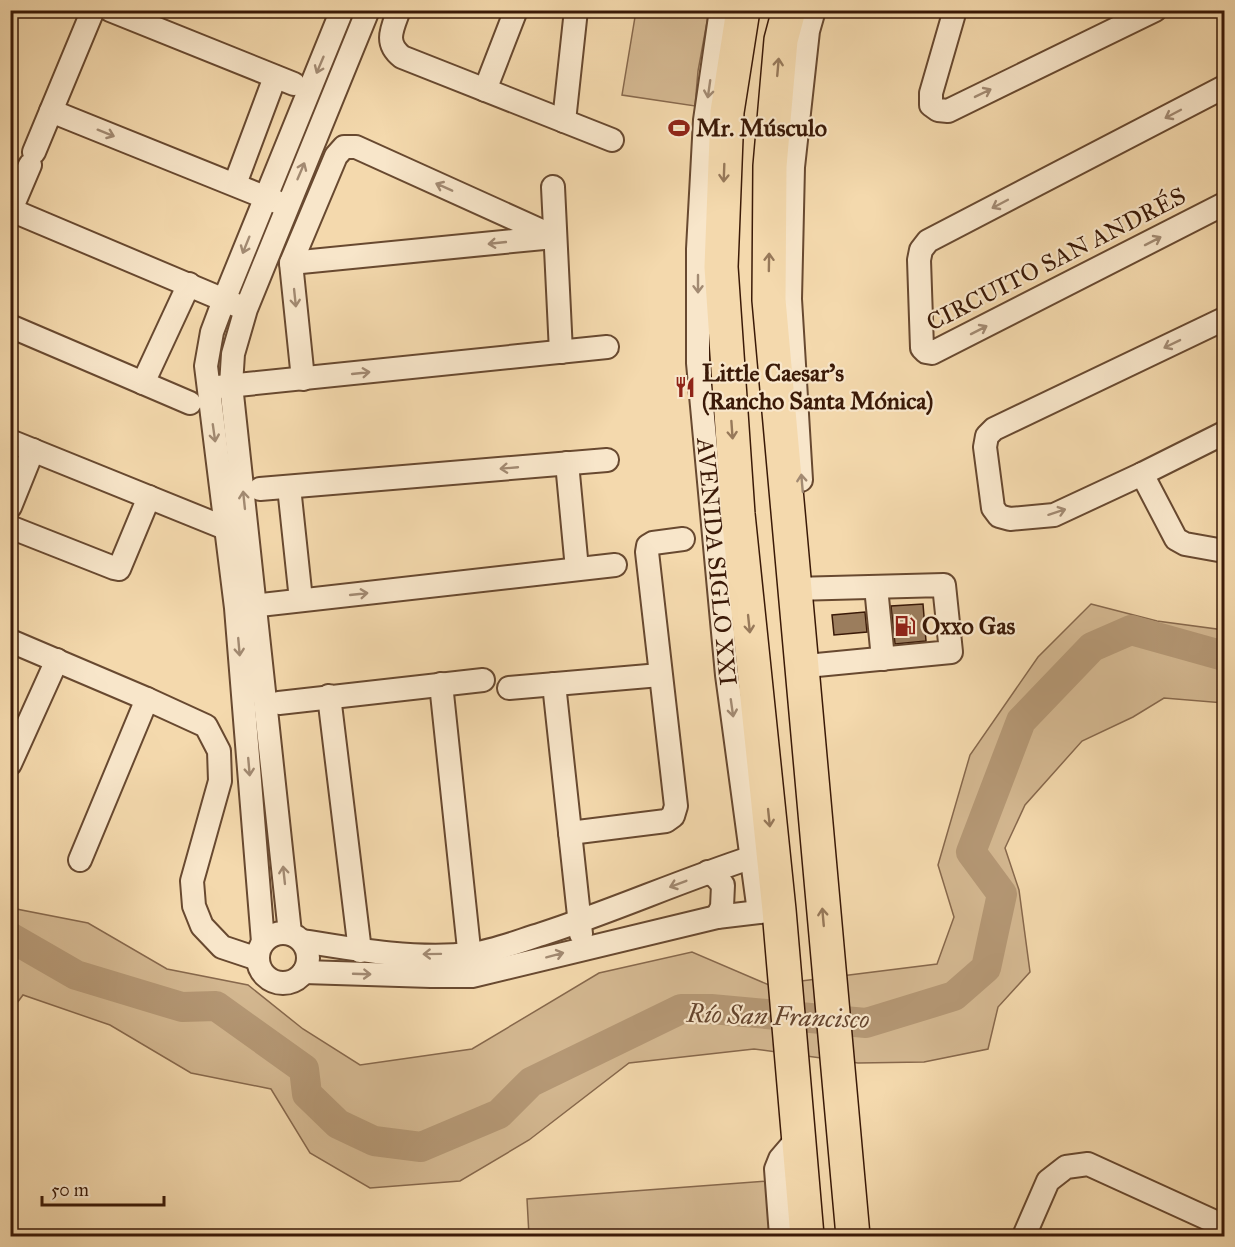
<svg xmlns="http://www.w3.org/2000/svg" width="1235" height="1247" viewBox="0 0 1235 1247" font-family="'IM FELL Great Primer',serif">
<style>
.green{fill:#d4b891;stroke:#87684c;stroke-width:1.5}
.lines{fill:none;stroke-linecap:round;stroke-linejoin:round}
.river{stroke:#b59875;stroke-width:30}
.building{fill:#9b7d5d;stroke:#3a1907;stroke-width:1.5}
.minor-casing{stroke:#684930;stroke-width:26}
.highway-casing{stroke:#3a1907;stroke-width:36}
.minor{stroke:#f8e6ca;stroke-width:22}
.highway{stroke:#f4d9ad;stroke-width:33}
.oneway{stroke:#a28a72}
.oneway2{stroke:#97795a}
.labels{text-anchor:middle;stroke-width:4.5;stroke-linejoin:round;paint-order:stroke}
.poi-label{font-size:24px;font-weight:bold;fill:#3a1907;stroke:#f8e6ca;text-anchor:start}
.street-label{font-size:24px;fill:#3a1907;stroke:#f8e6ca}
.water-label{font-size:26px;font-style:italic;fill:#65452e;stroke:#f8e6ca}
</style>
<rect width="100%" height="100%" fill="#f4d9ad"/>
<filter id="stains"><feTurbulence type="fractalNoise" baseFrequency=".00333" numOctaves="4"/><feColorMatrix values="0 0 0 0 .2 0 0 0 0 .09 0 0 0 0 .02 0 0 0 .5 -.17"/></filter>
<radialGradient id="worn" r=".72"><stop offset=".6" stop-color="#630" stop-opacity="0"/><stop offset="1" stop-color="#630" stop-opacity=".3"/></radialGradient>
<g class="green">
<polygon points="636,11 709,11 698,71 695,106 622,95"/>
<polygon points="1091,604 1157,621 1224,630 1224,703 1164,698 1133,717 1082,741 1025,805 1005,848 1019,890 1030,972 998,1007 988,1049 924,1062 858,1063 754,1049 629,1063 529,1140 460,1181 370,1188 310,1153 271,1089 191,1073 110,1025 23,995 11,1011 11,908 88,923 167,969 248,985 303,1029 360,1065 472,1049 599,973 692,952 769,985 937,964 954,917 938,865 970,755 1038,657"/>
<polygon points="768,1181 773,1236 529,1236 527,1199"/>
</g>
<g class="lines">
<polyline class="river" points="10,937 76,975 182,1007 216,1006 304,1069 307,1094 338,1124 374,1141 421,1147 499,1114 531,1082 681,1009 711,1009 866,1023 954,996 986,968 1002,894 971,852 1021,721 1092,647 1131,630 1224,656"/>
</g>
<g class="building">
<polygon points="923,604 926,641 895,644 891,606"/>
<polygon points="865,612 867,632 834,635 832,615"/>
</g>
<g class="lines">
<defs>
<g id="minor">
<polyline points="110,10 294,84"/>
<path d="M399,10C392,29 384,43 402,57L612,140"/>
<path id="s1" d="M721,10L705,120L698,249V363L727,675L759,912L779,910"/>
<polyline points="955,10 931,93 931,105 938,110 948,111 1155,10"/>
<polyline points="1224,87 928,241 921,250 919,260 922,348 926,352 932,353 1224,204"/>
<polyline points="485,90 516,10"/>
<polyline points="51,111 277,202"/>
<polyline points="564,121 576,10"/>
<polyline points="34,152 93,10"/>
<polyline points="235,184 275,77"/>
<polyline points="553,187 561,352"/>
<polyline points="11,210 236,305"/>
<polyline points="10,212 30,165"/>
<polyline points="291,263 554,237"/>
<polyline points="1224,319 994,429 987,436 985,447 993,508 999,516 1010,519 1054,515 1142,474 1224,433"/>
<polyline points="10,326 190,403"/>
<polyline points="303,379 291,263 336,156 344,147 356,147 555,237"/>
<polyline points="143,383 189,284"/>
<polyline points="218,387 607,347"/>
<polyline points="10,441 240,534"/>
<polyline points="567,463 577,569"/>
<polyline points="1142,474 1176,539 1185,544 1224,551"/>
<polyline points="801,480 790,299 793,167 808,31 814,10"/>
<polyline points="289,487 301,600"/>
<polyline points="260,489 607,460"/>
<polyline points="10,507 33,450"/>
<polyline points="10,527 114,568 119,569 149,497"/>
<polyline points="876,587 883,659"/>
<polyline points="794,589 944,585 951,652 817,665"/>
<polyline points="243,607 615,565"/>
<polyline points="13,642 147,699 206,726 219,751 220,781 192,881 194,906 202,926 222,947 258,959"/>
<polyline points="441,684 471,968"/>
<polyline points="554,684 581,934"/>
<polyline points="509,688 660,675"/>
<polyline points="329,696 360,951"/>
<polyline points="279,703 483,680"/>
<polyline points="10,764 57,660"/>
<polyline points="570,833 666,821 673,816 676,806 647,552 648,546 653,543 683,539"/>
<polyline points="80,860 147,699"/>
<polyline points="708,872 716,877 723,885 722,907 717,917"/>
<circle cx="283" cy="958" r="25"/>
<polyline points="290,933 231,385 233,354 246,309 368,10"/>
<path d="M303,941C358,950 415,960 471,954C495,951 519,941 542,934C613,911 682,880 753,857"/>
<polyline points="263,942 236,608 206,366 212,332 224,300 342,10"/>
<polyline points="304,972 431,976 472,976 717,917 759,912"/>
<polyline points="781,1236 776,1169 780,1159 798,1138"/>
<polyline points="1024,1236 1048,1181 1066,1167 1088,1164 1224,1226"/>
</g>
<g id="highway">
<polyline points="743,10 727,112 721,267 738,514 779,910 807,1236"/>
<polyline points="789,10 781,40 770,166 769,300 853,1236"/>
</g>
</defs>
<use href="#minor" class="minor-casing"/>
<use href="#highway" class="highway-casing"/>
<use href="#minor" class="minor"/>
<use href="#highway" class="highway"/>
</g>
<defs><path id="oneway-shaft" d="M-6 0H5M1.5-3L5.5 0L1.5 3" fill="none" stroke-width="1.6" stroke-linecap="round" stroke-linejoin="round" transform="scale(1.5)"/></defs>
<g class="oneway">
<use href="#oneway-shaft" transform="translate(320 65) rotate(113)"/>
<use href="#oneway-shaft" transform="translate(709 89) rotate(98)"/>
<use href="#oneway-shaft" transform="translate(983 93) rotate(-26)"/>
<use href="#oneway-shaft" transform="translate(1173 114) rotate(152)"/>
<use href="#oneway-shaft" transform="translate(106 133) rotate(22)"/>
<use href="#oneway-shaft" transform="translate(301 171) rotate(-67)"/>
<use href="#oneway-shaft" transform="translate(444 187) rotate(-156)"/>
<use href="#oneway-shaft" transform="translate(1000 204) rotate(152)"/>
<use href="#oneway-shaft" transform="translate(1153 241) rotate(-27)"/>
<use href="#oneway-shaft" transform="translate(497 243) rotate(174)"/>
<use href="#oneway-shaft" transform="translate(246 245) rotate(112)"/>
<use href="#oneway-shaft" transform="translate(698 284) rotate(90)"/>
<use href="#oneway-shaft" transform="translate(295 298) rotate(84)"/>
<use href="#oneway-shaft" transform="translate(979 330) rotate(-27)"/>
<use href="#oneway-shaft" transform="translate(1172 344) rotate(154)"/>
<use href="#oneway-shaft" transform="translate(361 373) rotate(-6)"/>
<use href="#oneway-shaft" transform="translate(214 433) rotate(82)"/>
<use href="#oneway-shaft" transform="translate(509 468) rotate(175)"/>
<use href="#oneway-shaft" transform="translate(802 483) rotate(-95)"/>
<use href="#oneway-shaft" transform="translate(244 500) rotate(-96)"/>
<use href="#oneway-shaft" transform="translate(1057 512) rotate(-18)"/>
<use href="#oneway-shaft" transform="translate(359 594) rotate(-6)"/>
<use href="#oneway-shaft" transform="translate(239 647) rotate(85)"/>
<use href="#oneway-shaft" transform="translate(732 708) rotate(82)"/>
<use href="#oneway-shaft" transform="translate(249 767) rotate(85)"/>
<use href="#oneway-shaft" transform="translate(284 875) rotate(-96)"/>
<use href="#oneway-shaft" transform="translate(678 884) rotate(159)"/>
<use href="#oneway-shaft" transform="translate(432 954) rotate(179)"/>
<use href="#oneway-shaft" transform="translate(555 955) rotate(-15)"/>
<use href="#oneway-shaft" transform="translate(362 974) rotate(2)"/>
</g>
<g class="oneway2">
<use href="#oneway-shaft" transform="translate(778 67) rotate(-85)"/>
<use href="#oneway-shaft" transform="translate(724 173) rotate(92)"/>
<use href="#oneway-shaft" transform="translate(769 262) rotate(-89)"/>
<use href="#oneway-shaft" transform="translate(732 430) rotate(86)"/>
<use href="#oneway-shaft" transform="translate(749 624) rotate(84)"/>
<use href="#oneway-shaft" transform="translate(769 818) rotate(84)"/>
<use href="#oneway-shaft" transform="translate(823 917) rotate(-95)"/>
</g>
<defs>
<symbol id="stadium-bare" viewBox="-9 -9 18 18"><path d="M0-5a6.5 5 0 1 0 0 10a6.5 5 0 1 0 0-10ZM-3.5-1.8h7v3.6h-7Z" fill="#8f2418" stroke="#f8e6ca" stroke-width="2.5" paint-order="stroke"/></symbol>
<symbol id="restaurant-bare" viewBox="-9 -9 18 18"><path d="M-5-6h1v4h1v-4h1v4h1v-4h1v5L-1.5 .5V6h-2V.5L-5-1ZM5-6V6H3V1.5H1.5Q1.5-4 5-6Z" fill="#8f2418" stroke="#f8e6ca" stroke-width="2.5" paint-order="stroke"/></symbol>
<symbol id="fuel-bare" viewBox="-9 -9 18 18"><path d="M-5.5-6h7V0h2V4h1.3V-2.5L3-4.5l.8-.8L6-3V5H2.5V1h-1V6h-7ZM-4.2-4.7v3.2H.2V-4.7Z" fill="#8f2418" stroke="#f8e6ca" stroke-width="2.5" paint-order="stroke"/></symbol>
</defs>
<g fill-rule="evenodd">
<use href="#stadium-bare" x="664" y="113" width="30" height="30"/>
<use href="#restaurant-bare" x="670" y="372" width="30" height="30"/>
<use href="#fuel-bare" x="890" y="611" width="30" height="30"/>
</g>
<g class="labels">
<g class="poi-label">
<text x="696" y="136">Mr. Músculo</text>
<text x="702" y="381">Little Caesar's<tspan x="702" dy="28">(Rancho Santa Mónica)</tspan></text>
<text x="922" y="634">Oxxo Gas</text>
</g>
<g class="street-label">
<text transform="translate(1056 259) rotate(-27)" y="8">CIRCUITO SAN ANDRÉS</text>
<text dy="8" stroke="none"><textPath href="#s1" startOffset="554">AVENIDA SIGLO XXI</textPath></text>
</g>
<g class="water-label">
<text transform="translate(778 1016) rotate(2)" y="9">Río San Francisco</text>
</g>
</g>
<rect width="1235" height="1247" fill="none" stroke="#f4d9ad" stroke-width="36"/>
<rect x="12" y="12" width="1211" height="1223" fill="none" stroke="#3a1907" stroke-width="3"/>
<rect x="18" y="18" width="1199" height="1211" fill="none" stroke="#3a1907" stroke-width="1.5"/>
<path d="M42 1196v9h122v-9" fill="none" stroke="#3a1907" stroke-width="3"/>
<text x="51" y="1196" font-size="18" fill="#3a1907" stroke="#f8e6ca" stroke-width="4.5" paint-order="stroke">50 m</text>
<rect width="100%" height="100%" filter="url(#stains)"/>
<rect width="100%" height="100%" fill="url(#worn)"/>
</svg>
